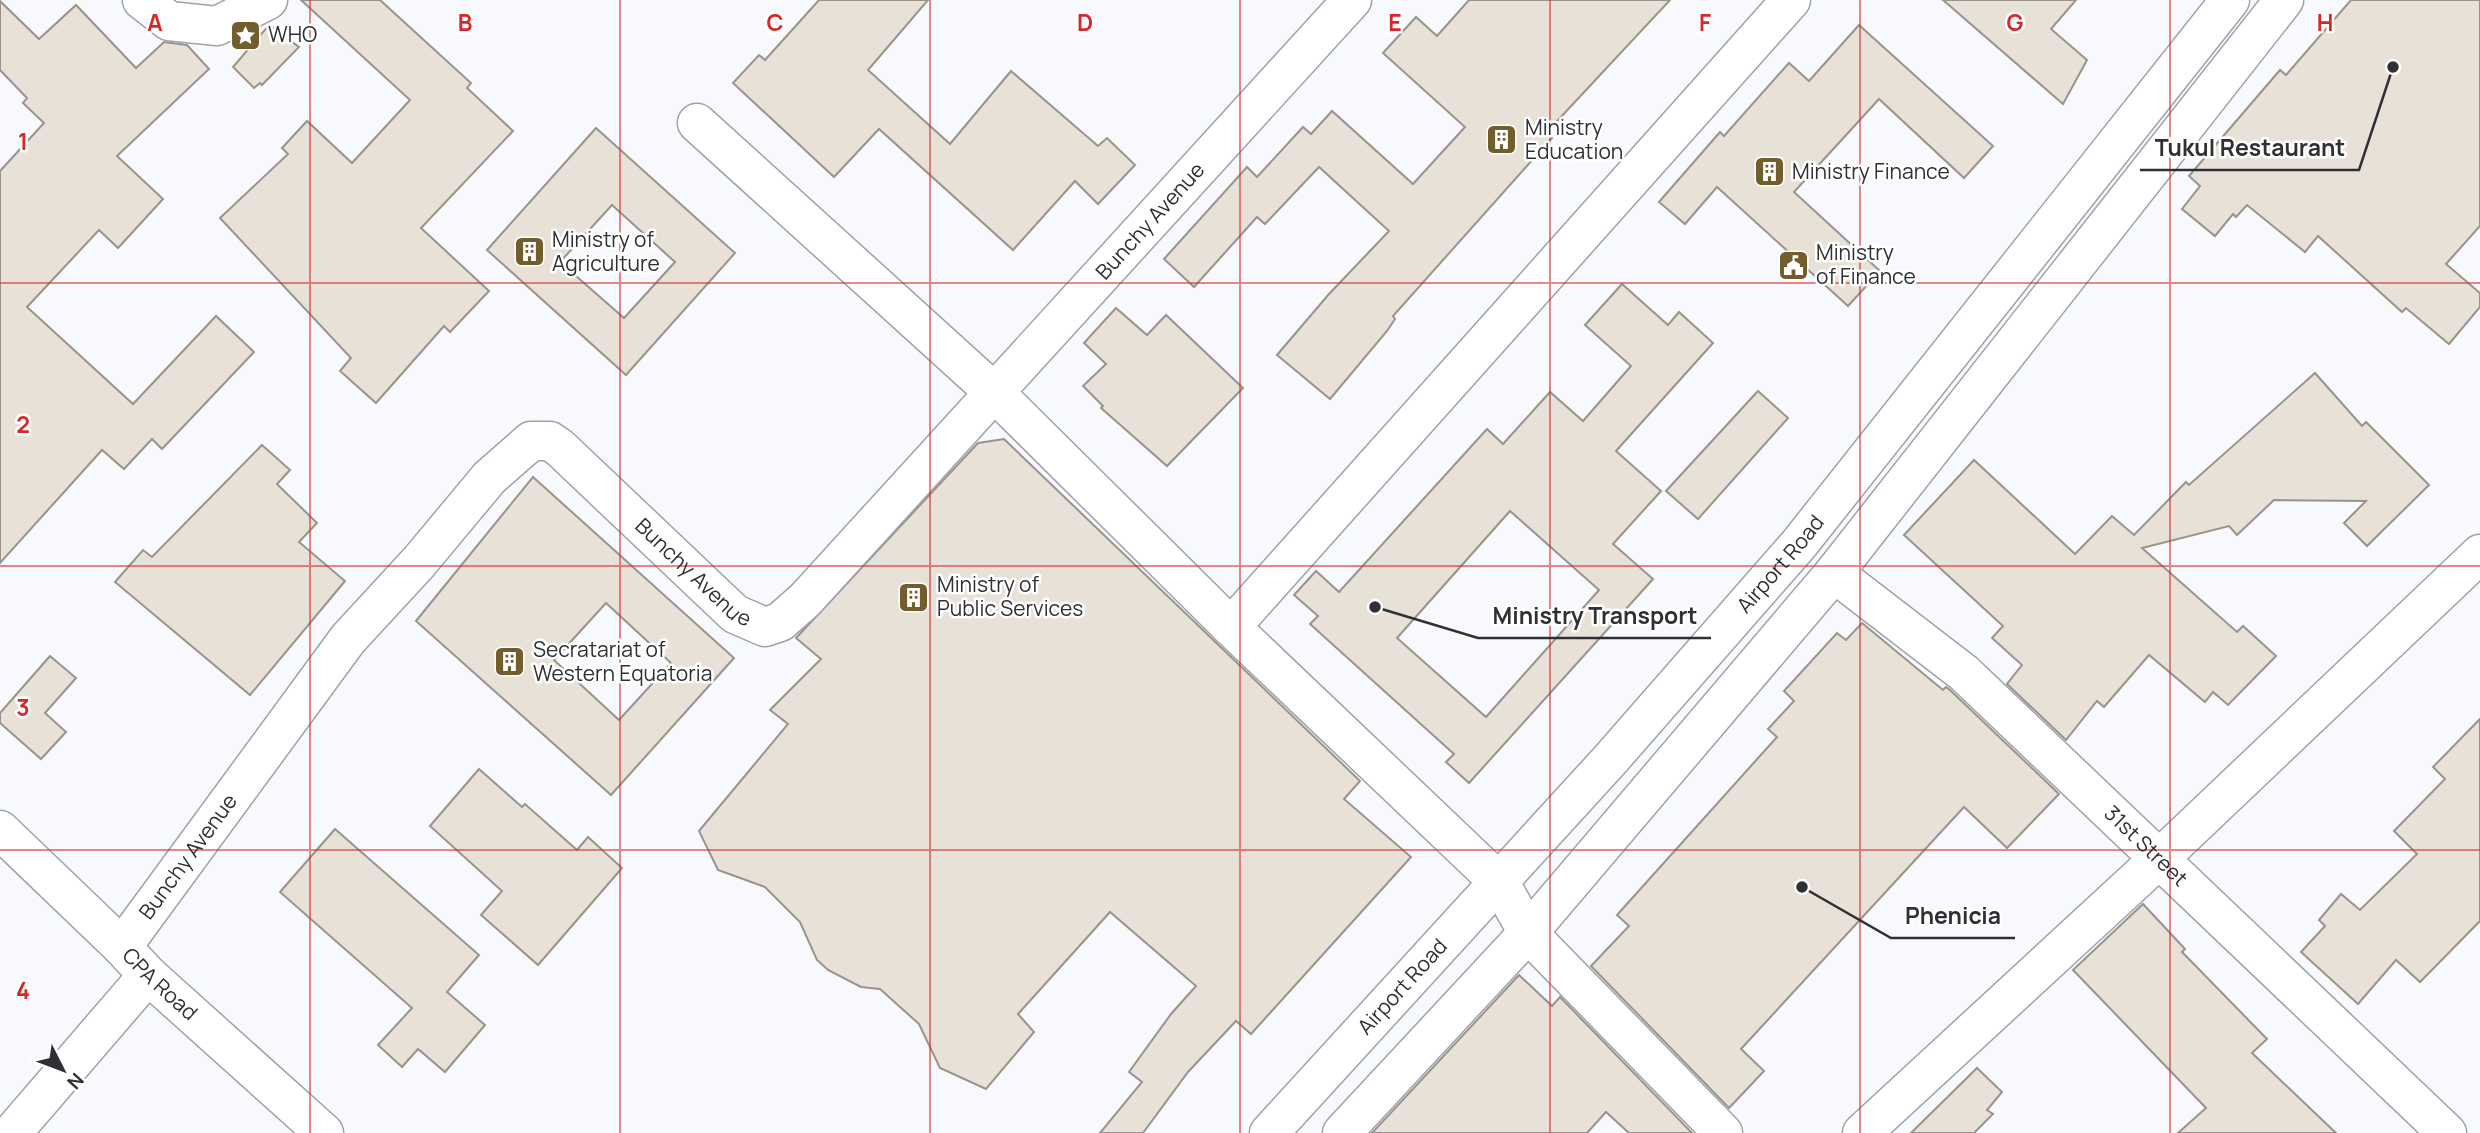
<svg xmlns="http://www.w3.org/2000/svg" width="2480" height="1133" viewBox="0 0 2480 1133" font-family="Manrope,sans-serif">
<style>
.building{fill:#e8e1d8;stroke:#9a938b;stroke-width:2;fill-rule:evenodd}
.lines{fill:none;stroke-linecap:round;stroke-linejoin:round}
.minor-casing{stroke:#9ea2ab;stroke-width:41}
.major-casing{stroke:#9ea2ab;stroke-width:41}
.minor{stroke:#fff;stroke-width:38}
.major{stroke:#fff;stroke-width:38}
.grid{fill:none;stroke:#d62828;stroke-width:2;stroke-opacity:0.55}
.labels{text-anchor:middle;stroke-width:5;stroke-linejoin:round;paint-order:stroke}
.poi-label{font-size:21px;fill:#2e3034;stroke:#fff;text-anchor:start}
.street-label{font-size:21px;fill:#2e3034;stroke:#fff}
.grid-label{font-size:23px;text-anchor:middle;font-weight:bold;fill:#d62828;stroke:#fff;stroke-width:5;stroke-linejoin:round;paint-order:stroke}
.leader{fill:none;stroke:#2e3034;stroke-width:2.5}
.callout-dot{fill:#2e3034;stroke:#fff;stroke-width:2.5}
.callout-label{font-size:23px;text-anchor:middle;font-weight:bold;fill:#2e3034;stroke:#fff;stroke-width:5;stroke-linejoin:round;paint-order:stroke}
</style>
<rect width="100%" height="100%" fill="#f7f9fd"/>
<g class="building">
<polygon points="301,0 380,0 471,83 467,88 513,131 421,228 489,291 450,332 444,326 376,403 340,371 351,358 220,218 288,154 282,148 307,121 352,163 410,100"/>
<polygon points="819,0 928,0 868,70 950,144 1011,71 1098,146 1107,138 1135,165 1098,204 1075,181 1013,250 879,129 834,177 733,83 759,55 765,60"/>
<polygon points="1469,0 1670,0 1546,133 1552,138 1393,316 1395,319 1387,331 1330,399 1277,355 1329,294 1389,231 1319,167 1265,224 1257,217 1194,287 1164,259 1247,167 1257,177 1303,127 1311,134 1332,111 1413,184 1465,127 1383,53 1416,17 1437,36"/>
<polygon points="1943,0 2076,0 2051,29 2087,60 2063,104"/>
<polygon points="2351,0 2480,0 2480,226 2446,264 2480,293 2480,307 2449,344 2406,308 2402,312 2318,236 2305,252 2247,205 2236,217 2233,214 2215,236 2182,209 2200,186 2189,176 2280,70 2286,75"/>
<polygon points="0,1 39,39 76,5 136,68 164,42 187,45 209,69 117,156 163,199 118,248 99,230 27,307 133,404 216,316 254,352 162,449 152,439 124,469 102,450 0,563 0,171 44,123 23,103 27,98 0,70"/>
<polygon points="269,25 299,47 262,85 260,83 254,88 233,67"/>
<polygon points="1859,25 1993,146 1964,178 1879,99 1794,192 1880,271 1848,306 1717,187 1685,224 1659,202 1720,132 1724,136 1789,63 1809,81"/>
<path d="M596,128L735,253L626,375L487,250ZM612,205L675,262L624,318L560,262Z"/>
<path d="M1622,284L1668,325L1679,312L1713,343L1616,451L1661,491L1613,544L1653,579L1469,783L1446,762L1454,754L1310,624L1318,616L1294,595L1316,571L1339,592L1487,429L1503,444L1550,392L1583,421L1631,366L1585,325ZM1510,511L1599,590L1486,717L1397,638Z"/>
<polygon points="1116,308 1147,335 1166,315 1243,388 1167,466 1101,408 1103,406 1083,386 1106,364 1084,343"/>
<polygon points="2315,373 2362,426 2366,422 2429,485 2367,546 2344,523 2366,501 2274,500 2237,535 2229,526 2142,548 2237,632 2243,626 2276,656 2228,705 2213,692 2205,702 2149,655 2104,707 2097,701 2066,740 2007,684 2022,665 1992,638 2003,626 1904,535 1974,460 2075,554 2112,516 2134,535 2186,482 2189,485"/>
<polygon points="1758,391 1788,418 1698,519 1666,491"/>
<polygon points="1004,439 1360,781 1344,799 1411,857 1251,1034 1236,1021 1188,1072 1143,1133 1100,1133 1142,1082 1129,1072 1171,1014 1196,986 1110,912 1018,1014 1034,1032 986,1089 940,1068 919,1024 880,989 861,987 828,970 817,960 800,922 765,887 718,870 699,831 788,724 770,710 821,659 796,638 978,443"/>
<polygon points="262,445 290,470 277,484 317,523 299,542 345,581 250,695 115,582 143,550 152,557"/>
<path d="M533,477L734,658L611,795L416,621ZM606,603L671,663L619,720L554,660Z"/>
<polygon points="1862,623 1943,690 1946,687 1950,690 2059,794 2007,848 1964,807 1741,1049 1764,1071 1729,1108 1591,966 1629,926 1617,915 1777,737 1768,729 1794,701 1784,691 1837,633 1846,640"/>
<polygon points="50,656 76,678 45,713 66,732 41,759 0,723 0,713"/>
<polygon points="2480,719 2480,921 2420,982 2396,960 2358,1004 2301,952 2325,926 2319,920 2341,894 2360,910 2417,854 2394,831 2445,779 2433,767"/>
<polygon points="479,769 522,807 525,804 577,850 588,837 622,868 538,965 481,915 502,891 430,826"/>
<polygon points="335,829 479,955 447,992 485,1025 445,1072 418,1049 402,1067 378,1045 412,1008 280,892"/>
<polygon points="2143,904 2185,949 2182,952 2267,1039 2252,1053 2336,1133 2178,1133 2206,1108 2073,970"/>
<polygon points="1519,975 1552,1006 1560,997 1692,1133 1629,1133 1606,1112 1587,1133 1372,1133"/>
<polygon points="1977,1068 2002,1092 1987,1110 1993,1114 1974,1133 1911,1133"/>
</g>
<g class="lines">
<defs>
<g id="minor">
<polyline points="142,0 169,21 217,26 268,0"/>
<polyline points="697,123 996,394 1231,627 1500,883 1528,933 1723,1133"/>
<path id="s1" d="M1834,573L1964,673L2447,1133"/>
<polyline points="1231,627 1791,0"/>
<path id="s2" d="M0,830L122,947L148,975L324,1133"/>
<path id="s3" d="M122,947L348,639L419,562L489,478L531,441H550L560,448L735,614L765,627L780,622L805,600L1352,0"/>
<polyline points="12,1133 148,975"/>
<polyline points="1862,1133 2159,859 2480,554"/>
</g>
<g id="major">
<path id="s4" d="M1269,1133L1609,761L1799,544L2230,0"/>
<polyline points="1342,1133 1528,933 1834,573 2284,0"/>
</g>
</defs>
<use href="#minor" class="minor-casing"/>
<use href="#major" class="major-casing"/>
<use href="#minor" class="minor"/>
<use href="#major" class="major"/>
</g>
<path class="grid" d="M310,0V1133M620,0V1133M930,0V1133M1240,0V1133M1550,0V1133M1860,0V1133M2170,0V1133M0,283H2480M0,566H2480M0,850H2480"/>
<defs>
<symbol id="sight-square" viewBox="-11 -11 22 22"><rect x="-9" y="-9" width="18" height="18" rx="4" fill="#715e2c" stroke="#fff"/><path d="M0-6L1.8-2.2L6-1.7L2.9 1.2L3.7 5.4L0 3.3L-3.7 5.4L-2.9 1.2L-6-1.7L-1.8-2.2Z" fill="#fff"/></symbol>
<symbol id="building-square" viewBox="-11 -11 22 22"><rect x="-9" y="-9" width="18" height="18" rx="4" fill="#715e2c" stroke="#fff"/><path d="M-4-6H4V6H1V3H-1V6H-4ZM-2.5-4.3h1.7v1.8h-1.7ZM.8-4.3h1.7v1.8H.8ZM-2.5-1h1.7V.8h-1.7ZM.8-1h1.7V.8H.8Z" fill="#fff"/></symbol>
<symbol id="civic-square" viewBox="-11 -11 22 22"><rect x="-9" y="-9" width="18" height="18" rx="4" fill="#715e2c" stroke="#fff"/><path d="M-.6-6.5H3V-4.5H.6V-3L4-1V1h2V6H-6V1h2V-1L-.6-3ZM-1.2 2.5V6h2.4V2.5Z" fill="#fff"/></symbol>
</defs>
<g fill-rule="evenodd">
<use href="#sight-square" x="228" y="18" width="35" height="35"/>
<use href="#building-square" x="1484" y="122" width="35" height="35"/>
<use href="#building-square" x="1752" y="154" width="35" height="35"/>
<use href="#building-square" x="512" y="234" width="35" height="35"/>
<use href="#civic-square" x="1776" y="248" width="35" height="35"/>
<use href="#building-square" x="896" y="580" width="35" height="35"/>
<use href="#building-square" x="492" y="644" width="35" height="35"/>
</g>
<g class="labels">
<g class="poi-label">
<text x="268" y="42">WHO</text>
<text x="1525" y="135">Ministry<tspan x="1525" dy="24">Education</tspan></text>
<text x="1792" y="179">Ministry Finance</text>
<text x="552" y="247">Ministry of<tspan x="552" dy="24">Agriculture</tspan></text>
<text x="1816" y="260">Ministry<tspan x="1816" dy="24">of Finance</tspan></text>
<text x="937" y="592">Ministry of<tspan x="937" dy="24">Public Services</tspan></text>
<text x="533" y="657">Secratariat of<tspan x="533" dy="24">Western Equatoria</tspan></text>
</g>
<g class="street-label">
<text dy="7" stroke="none"><textPath href="#s3" startOffset="1519">Bunchy Avenue</textPath></text>
<text dy="7" stroke="none"><textPath href="#s4" startOffset="765">Airport Road</textPath></text>
<text dy="7" stroke="none"><textPath href="#s3" startOffset="866">Bunchy Avenue</textPath></text>
<text dy="7" stroke="none"><textPath href="#s1" startOffset="415">31st Street</textPath></text>
<text dy="7" stroke="none"><textPath href="#s3" startOffset="112">Bunchy Avenue</textPath></text>
<text dy="7" stroke="none"><textPath href="#s2" startOffset="222">CPA Road</textPath></text>
<text dy="7" stroke="none"><textPath href="#s4" startOffset="198">Airport Road</textPath></text>
</g>
</g>
<g class="grid-label">
<text x="155" y="31">A</text>
<text x="465" y="31">B</text>
<text x="775" y="31">C</text>
<text x="1085" y="31">D</text>
<text x="1395" y="31">E</text>
<text x="1705" y="31">F</text>
<text x="2015" y="31">G</text>
<text x="2325" y="31">H</text>
<text x="23" y="150">1</text>
<text x="23" y="433">2</text>
<text x="23" y="716">3</text>
<text x="23" y="999">4</text>
</g>
<path class="leader" d="M2393 67L2359 170H2140M1375 607L1478 638H1711M1802 887L1891 938H2015"/>
<g class="callout-dot">
<circle cx="2393" cy="67" r="7"/>
<circle cx="1375" cy="607" r="7"/>
<circle cx="1802" cy="887" r="7"/>
</g>
<g class="callout-label">
<text x="2250" y="156">Tukul Restaurant</text>
<text x="1595" y="624">Ministry Transport</text>
<text x="1953" y="924">Phenicia</text>
</g>
<g transform="translate(63 1070) rotate(132)" stroke="#ffffff" stroke-width="5" paint-order="stroke">
<path d="M0-5L12 26L0 18L-12 26Z" fill="#2e3034"/>
<text y="-10" font-size="19" font-weight="bold" text-anchor="middle" fill="#2e3034">N</text>
</g>
</svg>
